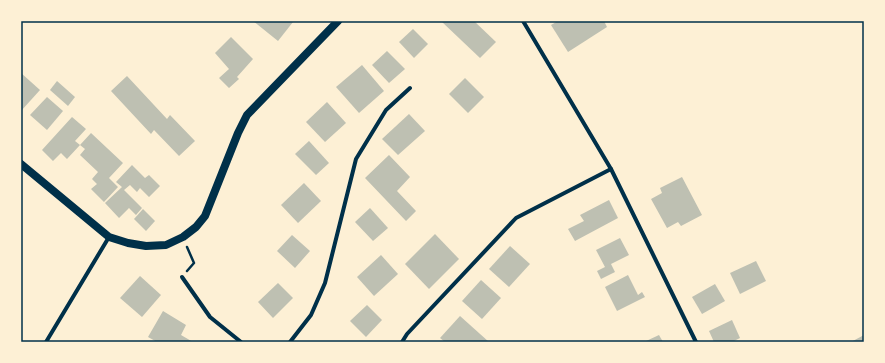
<svg xmlns="http://www.w3.org/2000/svg" width="885" height="363" viewBox="0 0 885 363" font-family="'Titillium Web',sans-serif">
<style>
.building{fill:#bec0b2}
.lines{fill:none;stroke-linecap:round;stroke-linejoin:round}
.path{stroke:#003049;stroke-width:2.5}
.minor{stroke:#003049;stroke-width:4}
.secondary{stroke:#003049;stroke-width:8}
.neatline{fill:none;stroke:#003049;stroke-width:1.5}
</style>
<rect width="100%" height="100%" fill="#fdf0d5"/>
<g class="building">
<polygon points="253,21 292,21 293,22 278,41"/>
<polygon points="441,21 474,21 496,42 480,58"/>
<polygon points="558,21 604,21 607,27 568,52 551,25"/>
<polygon points="413,29 428,44 414,58 399,42"/>
<polygon points="231,37 253,59 237,77 239,79 229,88 219,78 229,69 215,53"/>
<polygon points="387,51 405,69 389,83 372,65"/>
<polygon points="362,65 384,91 359,113 336,87"/>
<polygon points="21,73 40,90 21,111"/>
<polygon points="127,76 167,119 170,115 195,141 179,156 154,130 151,134 111,91"/>
<polygon points="465,78 484,97 468,113 449,94"/>
<polygon points="57,81 75,97 68,106 50,90"/>
<polygon points="47,97 63,111 47,130 30,115"/>
<polygon points="327,102 346,123 325,142 306,122"/>
<polygon points="409,114 425,131 398,155 382,139"/>
<polygon points="72,117 86,129 75,141 80,145 67,159 61,153 53,161 42,150"/>
<polygon points="91,133 123,163 109,178 118,187 104,202 91,189 97,184 92,179 98,172 80,155 85,149 80,145"/>
<polygon points="309,141 329,163 316,175 295,154"/>
<polygon points="389,155 410,177 397,191 416,211 406,221 365,178"/>
<polygon points="132,165 145,178 149,175 160,186 149,197 140,188 137,192 130,185 124,190 142,208 136,215 129,208 119,218 105,203 122,187 116,182"/>
<polygon points="682,177 702,215 681,226 678,222 667,228 651,199 662,193 660,188"/>
<polygon points="304,183 321,201 298,223 281,205"/>
<polygon points="609,200 618,218 575,241 568,229 584,221 580,215"/>
<polygon points="370,208 388,228 373,241 355,222"/>
<polygon points="143,209 155,221 146,231 134,219"/>
<polygon points="435,234 459,259 429,289 405,264"/>
<polygon points="292,235 310,251 295,268 277,251"/>
<polygon points="620,238 629,255 611,264 615,272 601,279 597,271 605,267 596,250"/>
<polygon points="510,246 530,264 509,287 489,269"/>
<polygon points="381,255 398,274 374,296 357,277"/>
<polygon points="756,261 766,281 740,294 730,273"/>
<polygon points="628,275 638,295 642,292 645,297 617,311 605,287"/>
<polygon points="140,276 161,295 142,317 120,298"/>
<polygon points="481,280 501,298 482,319 462,301"/>
<polygon points="278,283 293,298 273,318 258,302"/>
<polygon points="715,284 725,301 702,314 692,297"/>
<polygon points="367,305 382,320 366,337 350,321"/>
<polygon points="163,311 186,325 181,335 193,342 157,342 148,337"/>
<polygon points="460,316 489,342 445,342 440,338"/>
<polygon points="732,320 740,338 732,342 714,342 709,331"/>
<polygon points="659,335 663,342 644,342"/>
<polygon points="864,335 864,342 851,342"/>
</g>
<g class="lines">
<polyline class="path" points="187,247 194,263 187,271"/>
<g class="minor">
<polyline points="523,21 611,169 696,342"/>
<polyline points="182,277 210,317 241,342"/>
<polyline points="46,342 109,237"/>
<polyline points="290,342 311,315 325,283 356,159 386,110 410,88"/>
<polyline points="402,342 407,334 516,218 611,169"/>
</g>
<polyline class="secondary" points="21,164 109,237 128,243 146,246 166,245 183,237 196,227 205,216 238,133 247,115 338,21"/>
</g>
<rect width="885" height="363" fill="none" stroke="#fdf0d5" stroke-width="44"/>
<rect x="22" y="22" width="841" height="319" class="neatline"/>
</svg>
